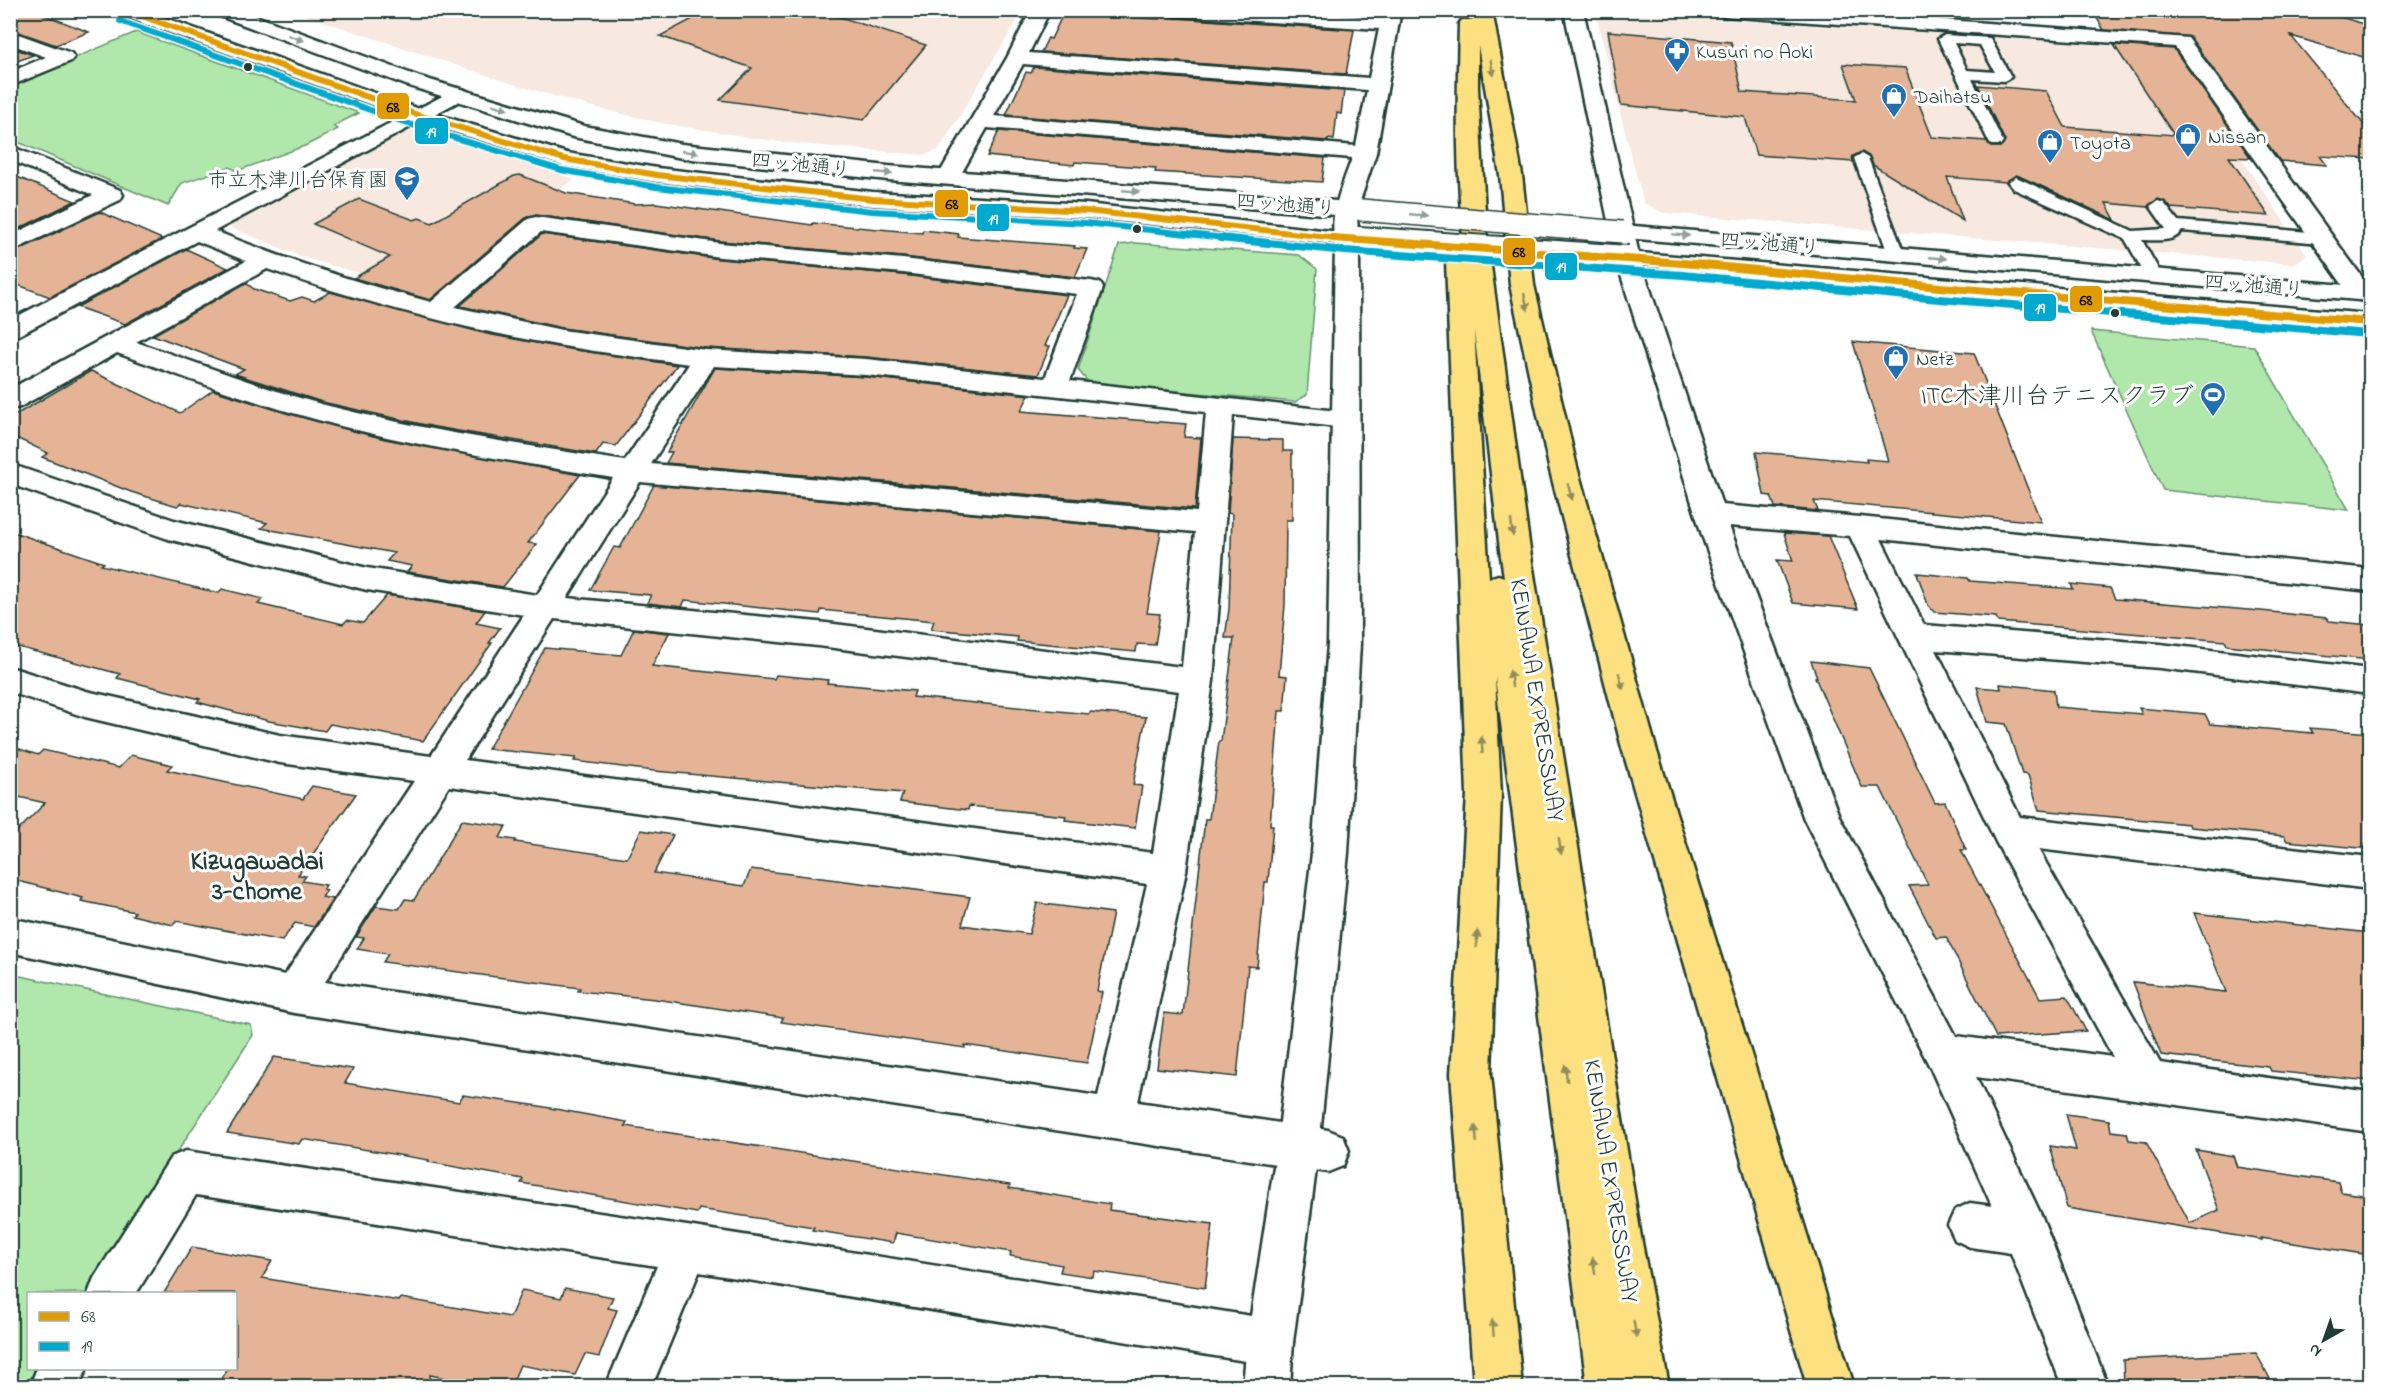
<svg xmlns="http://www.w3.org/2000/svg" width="2381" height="1397" viewBox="0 0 2381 1397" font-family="'Indie Flower','Klee One',sans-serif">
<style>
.built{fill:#f7e8e0}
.green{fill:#b0e8ac;stroke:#689270;stroke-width:1.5}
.building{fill:#e5b497;stroke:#1f3d34;stroke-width:1.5}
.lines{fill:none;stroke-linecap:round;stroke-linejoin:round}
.lane-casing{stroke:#1f3d34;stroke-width:5}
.street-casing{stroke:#1f3d34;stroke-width:5}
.secondary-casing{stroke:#1f3d34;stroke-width:5}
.highway-casing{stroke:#1f3d34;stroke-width:5}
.lane{fill:#fff;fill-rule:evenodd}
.street{fill:#fff;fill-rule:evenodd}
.secondary{fill:#fff;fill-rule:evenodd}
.highway{fill:#fde080;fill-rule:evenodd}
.secondary-bridge-far1-casing{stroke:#1f3d34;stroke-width:24;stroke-linecap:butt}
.secondary-bridge-casing{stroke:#1f3d34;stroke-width:30;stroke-linecap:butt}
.secondary-bridge-far1{stroke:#fff;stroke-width:21}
.secondary-bridge{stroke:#fff;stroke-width:26}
.bus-1-far1-casing{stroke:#fff;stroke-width:9}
.bus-1-casing{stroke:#fff;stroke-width:11}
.bus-2-far1-casing{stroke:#fff;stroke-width:9}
.bus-2-casing{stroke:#fff;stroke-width:11}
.bus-1-far1{stroke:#e19c05;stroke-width:6}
.bus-1{stroke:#e19c05;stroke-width:8}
.bus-2-far1{stroke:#00a9ce;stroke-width:6}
.bus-2{stroke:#00a9ce;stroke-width:8}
.oneway{fill:#8f9e9a}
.oneway2{fill:#8e8e5a}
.bus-dot{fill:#1f3d34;stroke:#fff;stroke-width:2}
.labels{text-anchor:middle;stroke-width:6;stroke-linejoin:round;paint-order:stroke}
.far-poi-label{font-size:20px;fill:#1f3d34;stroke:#fff;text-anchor:start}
.far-street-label{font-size:20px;fill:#1f3d34;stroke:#fff}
.poi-label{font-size:24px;fill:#1f3d34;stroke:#fff;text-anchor:end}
.street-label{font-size:24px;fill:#1f3d34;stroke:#fff}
.neighbourhood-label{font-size:26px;font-weight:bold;fill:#1f3d34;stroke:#fff}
.line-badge{stroke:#fff;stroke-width:2}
.badge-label{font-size:16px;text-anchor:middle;font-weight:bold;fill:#fff}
.pale-badge-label{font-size:16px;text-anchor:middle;font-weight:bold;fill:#111}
</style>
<rect width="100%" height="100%" fill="#fff"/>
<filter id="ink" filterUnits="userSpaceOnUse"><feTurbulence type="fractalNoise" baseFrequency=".0167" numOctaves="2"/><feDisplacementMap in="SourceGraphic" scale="12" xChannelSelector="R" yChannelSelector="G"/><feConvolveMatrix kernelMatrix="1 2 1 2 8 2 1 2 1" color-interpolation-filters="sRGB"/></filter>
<g filter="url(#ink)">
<g class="built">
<polygon points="292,11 1023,11 939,150 923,155 779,142 661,123 589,106 516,85"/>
<polygon points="1611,12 2150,48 2171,56 2307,255 2294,264 1664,213 1644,203 1630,152 1597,18"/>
<polygon points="409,127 574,179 427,292 308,259 227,226"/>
</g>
<g class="green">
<polygon points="136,32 359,113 333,126 338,129 307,145 237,171 230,167 182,183 168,206 11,139 11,85"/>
<polygon points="1135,243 1299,255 1317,269 1307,395 1295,402 1089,383 1078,370 1119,245"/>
<polygon points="2091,331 2254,346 2349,510 2163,490"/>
<polygon points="11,974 251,1025 253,1035 86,1293 28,1294 28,1368 38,1369 26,1386 11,1386"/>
</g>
<g class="building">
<polygon points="10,10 32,10 89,32 56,45 10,29"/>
<polygon points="710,10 819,10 926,45 864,120 720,100 752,68 660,36"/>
<polygon points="1160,10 1165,10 1168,16 1176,18 1354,30 1346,74 1041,52 1048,38 1051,39 1063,14 1159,19"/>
<polygon points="2092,10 2318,10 2370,26 2370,59 2291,36 2370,132 2370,159 2320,156 2327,165 2280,161 2190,37 2104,30"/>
<polygon points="1608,31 1731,42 1742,92 1856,100 1843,64 1905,68 1932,137 1986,141 1991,147 2001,147 2005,141 1978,85 2046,91 2065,127 2174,135 2114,45 2174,49 2251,158 2229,157 2269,216 2171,208 2166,202 2159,199 2148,207 2106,203 2115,220 2017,175 2006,182 1947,177 1963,221 1873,165 1870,157 1862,152 1853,156 1853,162 1756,155 1745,117 1621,105"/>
<polygon points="10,47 33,55 10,64"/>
<polygon points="1034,67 1344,91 1341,114 1337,113 1334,140 1328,139 1328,141 1006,115 1026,72 1031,73"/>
<polygon points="999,131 1325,158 1322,182 1155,172 1156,168 1075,162 1074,165 987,156"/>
<polygon points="10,174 75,201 10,233"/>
<polygon points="520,175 566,193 635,204 656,203 812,225 813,223 922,233 923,230 959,234 958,237 1075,246 1074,248 1087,249 1075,277 903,257 720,241 535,215 527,217 430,300 354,278 390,257 313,224 359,199 414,220 419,218 432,223 514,176"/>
<polygon points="100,212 162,239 50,297 10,282 10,254"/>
<polygon points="542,234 720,259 903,275 1067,295 1045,346 1050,346 1038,375 866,357 706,348 562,328 460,306"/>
<polygon points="186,249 228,268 125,324 77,307"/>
<polygon points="246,283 254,289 290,301 302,297 314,301 330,292 487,334 563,348 677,365 616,446 603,444 596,454 435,427 322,402 235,374 244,369 153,335"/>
<polygon points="1853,342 1974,353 2041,522 1814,501 1818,511 1775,507 1771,496 1764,495 1756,452 1867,462 1866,459 1888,461"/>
<polygon points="715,368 866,377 1029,395 1021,411 1186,424 1184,437 1201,438 1195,509 666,463 672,452 667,452"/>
<polygon points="91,371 180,413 213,390 286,413 385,439 580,475 528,543 537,544 503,587 407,572 412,566 387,561 394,553 261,528 267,523 181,503 177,506 131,492 42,457 48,453 10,435 10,418"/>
<polygon points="1233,439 1283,440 1283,451 1292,451 1292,520 1286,520 1285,605 1279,675 1287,676 1284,711 1279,711 1270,825 1273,825 1268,882 1265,882 1257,967 1248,966 1237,1077 1157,1068 1164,1013 1183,1015 1205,819 1209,819 1219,741 1221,741 1234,638 1225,638 1229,609 1232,514 1228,513"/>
<polygon points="654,485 1161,531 1147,613 1160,614 1155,645 1137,644 1136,652 1017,641 1018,637 931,629 934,621 821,610 820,614 685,600 682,607 647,603 651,595 590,590 614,547 620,548"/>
<polygon points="10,531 104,563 101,565 218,593 222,589 263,599 258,604 343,624 347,620 363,623 387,595 485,611 476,623 500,628 489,643 492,643 423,741 330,724 325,731 269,721 197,702 200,699 117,678 120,674 10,645"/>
<polygon points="1784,533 1828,536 1858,609 1793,603 1777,560 1793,561"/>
<polygon points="1917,573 1968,578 1970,581 2073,589 2071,584 2110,588 2115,599 2261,611 2327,618 2329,621 2370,625 2370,660 2227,645 2225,641 1998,622 1996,617 1934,612 1928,605"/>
<polygon points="634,629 669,633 652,666 774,679 776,675 828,680 827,683 915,691 913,697 1089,714 1090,712 1146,717 1133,785 1142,786 1135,828 1065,820 1066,816 969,806 968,810 900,802 903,793 654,771 574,761 576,758 488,749 545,648 621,655"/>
<polygon points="1811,661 1869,668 1935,803 1945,802 1966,850 1961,850 2040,998 2067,996 2086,1031 1996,1037 1946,937 1936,938 1909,886 1928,885 1880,787 1862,787 1815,677 1817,677"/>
<polygon points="2000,684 2054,690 2056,707 2142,714 2139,708 2205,714 2210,724 2313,733 2310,728 2370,733 2370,849 2287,841 2284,836 2190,827 2189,824 2039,810 2028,775 2022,774 2006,724 1987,722 1977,687 2001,689"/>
<polygon points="10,746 38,755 43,750 119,768 131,755 172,765 167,770 303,799 312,786 356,794 298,875 306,876 302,881 326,885 323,889 327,890 322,897 333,899 314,927 295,923 282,941 177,921 173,925 132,915 135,912 81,901 83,898 10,879 10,839 45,803 10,795"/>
<polygon points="462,820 506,826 500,838 516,840 515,842 627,858 641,830 673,835 654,873 744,886 751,869 970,897 962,925 1029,934 1037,903 1113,913 1097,991 1102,992 1087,1063 965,1045 965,1048 781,1022 783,1018 655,999 578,991 580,988 383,962 388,954 357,949 364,938 356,937 376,906 399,909 405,899 414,900"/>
<polygon points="2194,913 2370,933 2370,1081 2271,1071 2269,1067 2161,1055 2133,982 2226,992"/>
<polygon points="274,1057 353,1069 345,1083 459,1102 463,1095 539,1106 627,1122 625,1126 1010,1185 1009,1188 1110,1204 1109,1210 1213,1224 1205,1288 1094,1271 1093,1277 1060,1272 1062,1265 1010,1256 1011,1252 896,1233 893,1243 812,1230 814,1227 699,1209 697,1213 521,1183 523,1179 428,1162 429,1160 302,1139 299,1144 227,1133"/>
<polygon points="2066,1114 2109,1120 2111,1131 2127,1133 2129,1140 2146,1142 2190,1223 2219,1210 2196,1150 2233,1156 2237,1167 2338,1182 2341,1192 2370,1196 2370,1255 2261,1238 2262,1240 2067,1208 2050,1146 2076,1150"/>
<polygon points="192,1247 272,1261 262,1278 399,1301 401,1298 510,1317 522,1290 561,1298 565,1288 613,1297 608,1308 617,1310 599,1357 585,1354 575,1375 520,1365 511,1386 484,1386 430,1375 429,1386 218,1386 228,1368 236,1368 236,1293 164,1293"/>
<polygon points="2256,1353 2274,1386 2124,1386 2123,1360"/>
</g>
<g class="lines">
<defs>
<g id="lane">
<path d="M1945,35L1990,38L2011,77L2004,81L1972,79L2003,142L2001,145H1991L1989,142L1938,39ZM1954,43L1980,45L1995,72L1967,70Z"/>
<polygon points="1861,154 1868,158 1904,254 1902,257 1890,257 1888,254 1854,158"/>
<path d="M2016,177L2133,231L2166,229L2150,206L2158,201L2164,203L2178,221L2321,233L2329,238L2321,243L2182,231C2174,243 2155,240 2142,240L2162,276L2154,281L2148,280L2125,239L2014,189L2008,182Z"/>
</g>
<g id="street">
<path d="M1031,10H1050L1029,53L1369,78L1379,29L1176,16L1169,14L1167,10H1271L1381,18L1382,10H1401L1376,153L1357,210L1358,239L1354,244L1346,246L1338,244C1324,224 1345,179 1352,158L987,128L957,181L949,183L941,181L938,176L1007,58ZM1023,64L1367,90L1356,146L994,116Z"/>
<path d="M1564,10H1583L1640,259L1722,505L1860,517L2370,569V591L1881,539L1924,625L2160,644L2370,669V694L2160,668L1936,650L2020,817L2370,857V889L2038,849L2160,1063L2370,1092V1132L1976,1077L2042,1217L2108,1386H2062L2011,1253L1970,1247L1955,1240L1948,1225L1955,1210L1970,1203L1992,1206L1930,1067L1804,819L1703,538L1616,259ZM1729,526L1850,536L1996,842L2113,1057L1956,1036L1839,816Z"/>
<polygon points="1714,10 1812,10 2188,38 2370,288 2370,297 2361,300 2352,298 2175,47 1723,16 1716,14"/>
<polygon points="10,31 71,53 74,57 71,61 10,86 10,72 46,57 10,44"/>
<path d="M458,88L465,90L468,94L465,98L215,231C286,260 357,283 431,302L528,219L536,217L720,243L903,259L1091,281L1100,283L1103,288L1070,381L1355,413L1359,419L1355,425L1345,428L1233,415L1213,681L1186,871L1138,1102L1328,1130L1343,1136L1349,1151L1343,1166L1328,1172L294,1013L10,952V918L285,975L414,781L280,763L85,717L10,692V667L86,691L280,735L431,756L524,615L367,590L168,539L10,484V464L174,520L367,568L537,595L613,478C512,461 410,446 311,418C245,400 181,376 117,353L20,407L10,409V389L246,261L197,241L19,335L10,338V320ZM541,232L720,257L903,273L1077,294L1045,378L866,359L706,350L562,330L455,307ZM267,269C363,302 462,329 563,346C605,353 647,358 689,364L625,461C523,445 421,430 321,404C259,387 198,363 136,342ZM714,366L866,375L1206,412L1197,512L651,464ZM640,482L1195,532L1182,667L818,622L567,598ZM554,619L818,646L1179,691L1153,853L465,760ZM449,786L1147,884L1098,1096L325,982Z"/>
<polygon points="10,146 120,190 123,195 120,200 10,252 10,236 93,195 10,160"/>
<polygon points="186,1151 687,1226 1270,1319 1286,1326 1293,1342 1286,1358 1270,1365 699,1272 652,1386 606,1386 657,1266 196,1195 136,1294 88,1294 94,1278 171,1157"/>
<polygon points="37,1368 87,1368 79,1386 30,1386"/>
</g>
<g id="secondary">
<polygon points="115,10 143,10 425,111 567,153 657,168 873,192 1086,204 1367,235 1371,240 1367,245 1359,247 1360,644 1348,853 1319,1147 1293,1342 1290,1386 1243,1386 1247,1342 1277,1147 1312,853 1328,644 1335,244 1086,218 873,206 657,182 564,166 411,119 117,14"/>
<polygon points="212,10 240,10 420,77 584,126 682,144 888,166 1361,203 1369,205 1372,210 1369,215 1361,217 888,180 682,158 573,137 406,85 214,14"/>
<polygon points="1622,225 2370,287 2370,301 1614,237 1610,232 1614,227"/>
<polygon points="1628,252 2370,314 2370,329 1940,294 1620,264 1616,259 1620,254"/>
</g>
<path id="highway" d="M1473,10H1492L1522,175L1534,285L1577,467L1656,748L1854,1386H1807L1622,748L1549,467L1510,285L1500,175L1478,46V88L1486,230L1530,550L1641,1237L1669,1386H1587L1495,677L1501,794L1491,1074L1522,1386H1474L1451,1074L1467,794L1446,262L1449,257L1458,255L1465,257C1456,180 1457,101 1459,24L1462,20H1474ZM1474,330L1500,550L1504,577L1498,575L1489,578Z"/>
</defs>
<use href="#lane" class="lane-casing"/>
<use href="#street" class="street-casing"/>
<use href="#secondary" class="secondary-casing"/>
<use href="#highway" class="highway-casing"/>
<use href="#lane" class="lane"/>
<use href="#street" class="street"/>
<use href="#secondary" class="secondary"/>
<use href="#highway" class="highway"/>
<defs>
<polyline id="secondary-bridge-far1" points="1361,210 1622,232"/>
<polyline id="secondary-bridge" points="1359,240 1628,259"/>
</defs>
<use href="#secondary-bridge-far1" class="secondary-bridge-far1-casing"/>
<use href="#secondary-bridge" class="secondary-bridge-casing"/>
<use href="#secondary-bridge-far1" class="secondary-bridge-far1"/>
<use href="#secondary-bridge" class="secondary-bridge"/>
<defs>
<polyline id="bus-1-far1" points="125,10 418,115 564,159 657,175 873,199 1086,211 1347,239"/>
<polyline id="bus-1" points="1333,238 1683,263 1940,287 2370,322"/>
<polyline id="bus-2-far1" points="120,21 415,126 561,170 656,187 872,211 1085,223 1234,239"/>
<polyline id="bus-2" points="1220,238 1345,251 1682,275 1939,299 2369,334"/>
</defs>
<use href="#bus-1-far1" class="bus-1-far1-casing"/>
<use href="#bus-1" class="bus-1-casing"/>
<use href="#bus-2-far1" class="bus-2-far1-casing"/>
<use href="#bus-2" class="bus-2-casing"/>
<use href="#bus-1-far1" class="bus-1-far1"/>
<use href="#bus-1" class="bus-1"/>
<use href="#bus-2-far1" class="bus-2-far1"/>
<use href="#bus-2" class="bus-2"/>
</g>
<defs><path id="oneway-solid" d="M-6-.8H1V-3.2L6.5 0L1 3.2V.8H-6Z" transform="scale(1.5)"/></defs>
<g class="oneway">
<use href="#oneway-solid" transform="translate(296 38) rotate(20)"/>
<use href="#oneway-solid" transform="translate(500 107) rotate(17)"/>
<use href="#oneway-solid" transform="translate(690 152) rotate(7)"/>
<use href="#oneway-solid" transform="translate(884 173) rotate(5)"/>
<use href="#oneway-solid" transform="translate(1131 191) rotate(5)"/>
<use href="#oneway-solid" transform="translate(1419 215) rotate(5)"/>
<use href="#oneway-solid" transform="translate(1681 235) rotate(4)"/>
<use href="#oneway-solid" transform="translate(1938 258) rotate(5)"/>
</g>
<g class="oneway2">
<use href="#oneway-solid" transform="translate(1492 68) rotate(80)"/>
<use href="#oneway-solid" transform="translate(1526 302) rotate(77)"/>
<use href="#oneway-solid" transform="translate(1570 492) rotate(75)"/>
<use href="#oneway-solid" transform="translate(1512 528) rotate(83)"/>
<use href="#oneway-solid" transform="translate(1511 679) rotate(-98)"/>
<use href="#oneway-solid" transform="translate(1621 681) rotate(75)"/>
<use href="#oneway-solid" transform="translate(1482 745) rotate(-93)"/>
<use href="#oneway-solid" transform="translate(1560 846) rotate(81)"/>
<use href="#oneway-solid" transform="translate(1477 939) rotate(-87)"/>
<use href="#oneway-solid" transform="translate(1566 1073) rotate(-98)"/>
<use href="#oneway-solid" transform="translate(1476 1134) rotate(-95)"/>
<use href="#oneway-solid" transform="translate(1594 1266) rotate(-98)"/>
<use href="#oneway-solid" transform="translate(1493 1328) rotate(-95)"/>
<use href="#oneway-solid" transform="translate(1635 1329) rotate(80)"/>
</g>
</g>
<defs>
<symbol id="pharmacy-pin" viewBox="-11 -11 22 30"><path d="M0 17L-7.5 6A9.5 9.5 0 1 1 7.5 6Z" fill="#1f6fb2" stroke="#fff"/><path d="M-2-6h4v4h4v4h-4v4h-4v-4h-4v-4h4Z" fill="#fff"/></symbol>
<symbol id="shop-pin" viewBox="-11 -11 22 30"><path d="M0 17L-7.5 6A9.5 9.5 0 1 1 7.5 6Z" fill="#1f6fb2" stroke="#fff"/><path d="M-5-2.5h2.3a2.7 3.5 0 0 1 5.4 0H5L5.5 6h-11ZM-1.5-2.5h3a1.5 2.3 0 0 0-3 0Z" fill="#fff"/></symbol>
<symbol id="school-pin" viewBox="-11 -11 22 30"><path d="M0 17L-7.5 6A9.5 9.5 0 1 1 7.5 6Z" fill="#1f6fb2" stroke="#fff"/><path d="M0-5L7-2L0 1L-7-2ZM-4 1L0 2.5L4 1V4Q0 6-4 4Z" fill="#fff"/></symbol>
<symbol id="stadium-pin" viewBox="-11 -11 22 30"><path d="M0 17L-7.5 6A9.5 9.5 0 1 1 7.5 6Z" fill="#1f6fb2" stroke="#fff"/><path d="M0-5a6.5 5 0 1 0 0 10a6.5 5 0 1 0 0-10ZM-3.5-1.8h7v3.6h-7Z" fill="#fff"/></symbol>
</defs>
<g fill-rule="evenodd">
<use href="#pharmacy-pin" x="1662" y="36" width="30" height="40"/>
<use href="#shop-pin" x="1879" y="81" width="30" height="40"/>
<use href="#shop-pin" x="2173" y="121" width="30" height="40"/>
<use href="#shop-pin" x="2035" y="127" width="30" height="40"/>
<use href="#school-pin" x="392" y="164" width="30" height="40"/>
<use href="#shop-pin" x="1881" y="343" width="30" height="40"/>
<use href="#stadium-pin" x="2198" y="380" width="30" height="40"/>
</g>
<g class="bus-dot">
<circle cx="248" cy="67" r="5"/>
<circle cx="1137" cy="229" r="5"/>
<circle cx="2115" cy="313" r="5"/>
</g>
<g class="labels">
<g class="far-poi-label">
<text x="1696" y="58">Kusuri no Aoki</text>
<text x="1914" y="103">Daihatsu</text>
<text x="2208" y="143">Nissan</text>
<text x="2070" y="149">Toyota</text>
<text x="388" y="186" text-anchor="end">市立木津川台保育園</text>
<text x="1916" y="365">Netz</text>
</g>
<g class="far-street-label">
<text transform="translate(801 164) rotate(6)" y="7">四ッ池通り</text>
<text transform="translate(1286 204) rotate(5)" y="7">四ッ池通り</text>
<text transform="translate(1770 243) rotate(5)" y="7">四ッ池通り</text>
<text transform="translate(2254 285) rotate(5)" y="7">四ッ池通り</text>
</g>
<g class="poi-label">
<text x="2194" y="403">ITC木津川台テニスクラブ</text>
</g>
<g class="street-label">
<text transform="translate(1538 700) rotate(81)" y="8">KEINAWA EXPRESSWAY</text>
<text transform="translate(1612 1181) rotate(81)" y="8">KEINAWA EXPRESSWAY</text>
</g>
<g class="neighbourhood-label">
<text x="257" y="869">Kizugawadai<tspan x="257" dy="30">3-chome</tspan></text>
</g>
</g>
<g class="line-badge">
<rect x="376" y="92" width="34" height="28" rx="6" fill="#e19c05"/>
<rect x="414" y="117" width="35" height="28" rx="6" fill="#00a9ce"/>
<rect x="934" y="189" width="35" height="29" rx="6" fill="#e19c05"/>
<rect x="976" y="203" width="34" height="29" rx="6" fill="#00a9ce"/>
<rect x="1502" y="237" width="34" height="29" rx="6" fill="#e19c05"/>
<rect x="1544" y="252" width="34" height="29" rx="6" fill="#00a9ce"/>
<rect x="2069" y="285" width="34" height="28" rx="6" fill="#e19c05"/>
<rect x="2023" y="293" width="34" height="29" rx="6" fill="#00a9ce"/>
</g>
<g class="badge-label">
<text x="431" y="137">19</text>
<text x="993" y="224">19</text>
<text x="1561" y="272">19</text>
<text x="2040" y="313">19</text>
</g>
<g class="pale-badge-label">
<text x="393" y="112">68</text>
<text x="952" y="209">68</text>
<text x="1519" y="257">68</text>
<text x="2086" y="305">68</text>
</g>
<rect width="2381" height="1397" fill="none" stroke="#fff" stroke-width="36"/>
<rect x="18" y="18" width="2345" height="1361" fill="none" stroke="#1f3d34" stroke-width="2" filter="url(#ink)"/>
<rect x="27" y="1292" width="210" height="78" fill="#ffffff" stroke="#a5b1ae" stroke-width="1.5"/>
<rect x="39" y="1312" width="30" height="9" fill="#e19c05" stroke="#a5b1ae" stroke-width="1.5"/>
<text x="81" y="1322" font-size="18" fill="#1f3d34">68</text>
<rect x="39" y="1342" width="30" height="9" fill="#00a9ce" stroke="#a5b1ae" stroke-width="1.5"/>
<text x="81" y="1352" font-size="18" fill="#1f3d34">19</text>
<g transform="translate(2324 1340) rotate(220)" stroke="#ffffff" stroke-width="4.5" paint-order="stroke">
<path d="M0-4.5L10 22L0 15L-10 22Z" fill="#1f3d34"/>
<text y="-9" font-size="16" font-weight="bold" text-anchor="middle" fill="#1f3d34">N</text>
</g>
</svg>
